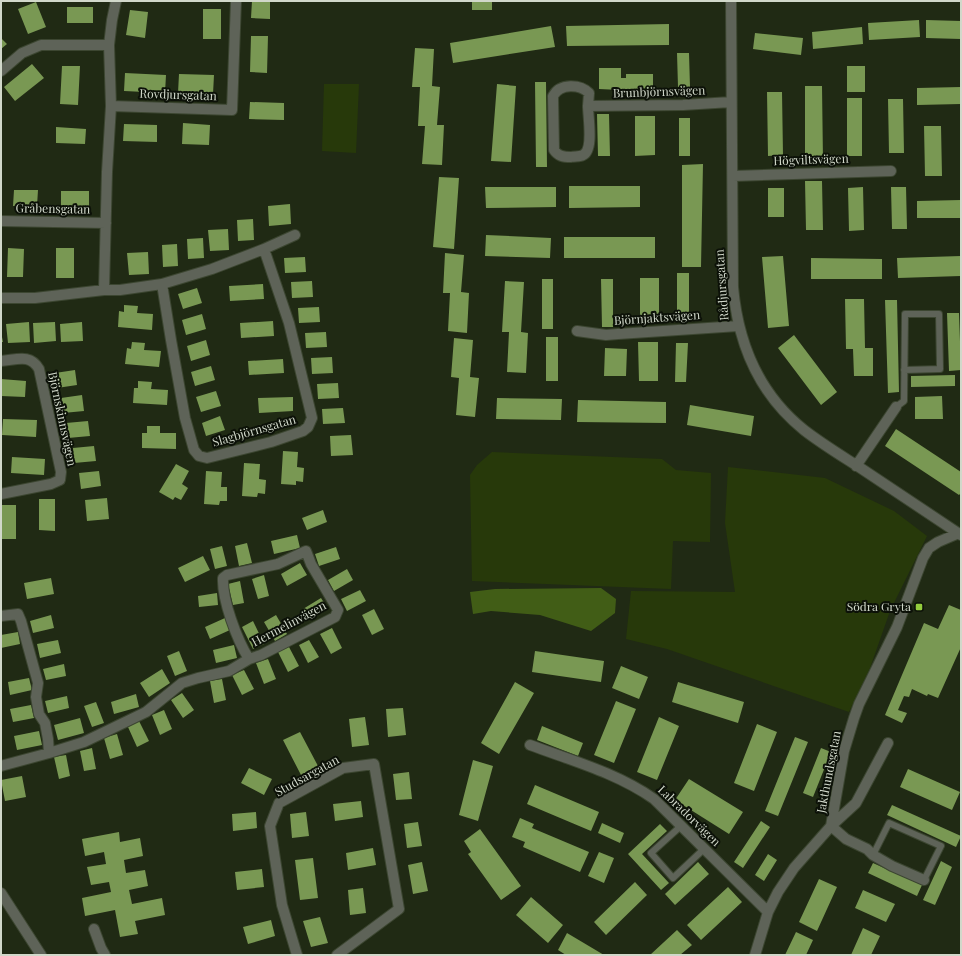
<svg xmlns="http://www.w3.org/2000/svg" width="962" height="956" font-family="'Playfair Display',serif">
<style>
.green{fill:#27390a}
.forest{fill:#415d16}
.building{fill:#799853}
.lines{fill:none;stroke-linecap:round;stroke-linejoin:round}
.service-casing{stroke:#3c4631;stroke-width:8}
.minor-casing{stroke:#3c4631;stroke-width:12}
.tertiary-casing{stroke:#3c4631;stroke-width:12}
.service{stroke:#5e6358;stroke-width:6}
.minor{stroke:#5e6358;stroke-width:10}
.tertiary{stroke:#5e6358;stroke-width:10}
.poi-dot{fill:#93cc3d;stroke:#0c1108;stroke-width:1.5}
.labels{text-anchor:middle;stroke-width:4;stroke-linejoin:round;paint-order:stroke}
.street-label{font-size:12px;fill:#d1d8ca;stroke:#0c1108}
.poi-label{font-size:12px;fill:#d1d8ca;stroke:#0c1108;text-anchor:end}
</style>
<rect width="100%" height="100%" fill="#202a14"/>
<!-- green -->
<path class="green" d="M324,84H359L356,153L322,151Z
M492,452L662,459L676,470L711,473L710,542L673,541L671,589L472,581L470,475L477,465Z
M728,467L825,478L894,511L927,536L890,611L870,668L849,712L667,649L626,639L631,591L735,592L725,523Z"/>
<!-- forest -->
<path class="forest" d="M601,588L616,599L615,613L591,631L540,615L491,611L473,614L470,592L495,589Z"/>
<!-- building -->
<path class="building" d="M252,1H270V19L251,18Z
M472,1H492V10H472Z
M36,2L46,27L28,34L18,9Z
M67,7H93V23H67Z
M203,9H221V39H203Z
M130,10L148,12L145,38L126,35Z
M919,20L920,37L869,40L868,23Z
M926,20L961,21V39L926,38Z
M669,24V45L567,46L566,26Z
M551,26L555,47L453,63L450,43Z
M862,27L863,44L813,49L812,32Z
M755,33L803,38L801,55L753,49Z
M251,36H268L267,73L250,72Z
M1,38L7,44L1,49Z
M415,48L434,49L432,86L440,87L437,125H444L442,165L422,164L425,126H418L420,87H412Z
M677,53H689L690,87H678Z
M32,64L44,78L15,101L4,87Z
M62,66H80L78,105L60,104Z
M847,66H865V92H847Z
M599,68H621V78H626V74H653V96H620V90L599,89Z
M125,73L166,75L165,93L124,91Z
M179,74L214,75L213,94L178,93Z
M535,82H546L547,167H536Z
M497,84L516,86L511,162L491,161Z
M805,86H822L823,161H805Z
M961,87V104L917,105V88Z
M767,92H782L783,155L768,156Z
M847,98H862V156H847Z
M888,99H903L904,153H889Z
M250,102L284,103V120L249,119Z
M597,114H609L610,156H598Z
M635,116H655V155L635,156Z
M679,118H690V156H679Z
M183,123L210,125L209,145L182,144Z
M124,124L157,125V142L123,141Z
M924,126H941L942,176H925Z
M56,127L86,129L85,144L56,143Z
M703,164L701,267H682V165Z
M439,177L459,178L454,249L433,247Z
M805,181H822L823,230H806Z
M569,186H640V207L569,208Z
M485,187H556V207L486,208Z
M863,187L864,230L849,231L848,188Z
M891,187H906L907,229H892Z
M768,188H784V217H768Z
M14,190H38L37,206H13Z
M61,191H89V207L61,206Z
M961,200V218H917V201Z
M290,204L291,224L269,226L268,206Z
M253,219L254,240L238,241L237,220Z
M228,229L229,250L210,251L208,230Z
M486,235L551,238L550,258L485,256Z
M564,237H655V258H564Z
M203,238L204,258L188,259L187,239Z
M177,244L178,266L163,267L162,245Z
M8,248L24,249L23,277H7Z
M56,248H74V278H56Z
M148,252L149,274L129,275L127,253Z
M445,253L464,255L461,292L469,293L467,333L448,331L450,293H443Z
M783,256L789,326L768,328L762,257Z
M961,256V276L898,278L897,258Z
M305,257L306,272L285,273L284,258Z
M811,258L882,259V279H811Z
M677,273H689V318H677Z
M640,278H659V318H640Z
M542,279H553V329H542Z
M601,279H613V327H602Z
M312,281L313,297L292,298L291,282Z
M505,281L524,282L521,332L528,333L526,373L507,372L509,332H502Z
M263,284L264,299L230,301L229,286Z
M197,288L202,303L183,309L178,294Z
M845,299H864L865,348H873V376H854L853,349H846Z
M885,300H897L899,392L888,393Z
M124,305L138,306L137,313L153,314L152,330L118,327L119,311L124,312Z
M319,307L320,322L299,323L298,308Z
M947,313H959L961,370L949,371Z
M202,314L206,329L186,335L182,320Z
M273,321L274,336L241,338L240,323Z
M29,322L30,342L8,343L6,324Z
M55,322L56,341L34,343L33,323Z
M82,322L83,341L61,342L60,324Z
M1,332L3,342H1Z
M326,332L327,347L306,348L305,333Z
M794,335L837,392L821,405L778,348Z
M546,337H558V381H546Z
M454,338L473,340L470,377L479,378L475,417L456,415L459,378L451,377Z
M206,340L210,355L191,361L187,346Z
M132,342L145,343L144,350L161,351L159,367L125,364L127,348L131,349Z
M638,342H658V381H639Z
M676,343H688L686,382H675Z
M605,348L627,349L626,376H604Z
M332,357L333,373L312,374L311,358Z
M283,359L284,373L249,375L248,361Z
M211,366L215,380L195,386L191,372Z
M75,370L77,385L57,388L55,373Z
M955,375V386L911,387V376Z
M1,379L26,381L25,397L1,396Z
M138,381L152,382L151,389L168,390L167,405L133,403L134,388H138Z
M338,383L339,398L318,399L317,384Z
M216,391L221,406L201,412L196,397Z
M82,395L84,411L63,413L61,398Z
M942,396L943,419H915V397Z
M293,397V411L259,413L258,398Z
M497,398L562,399L561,420L496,419Z
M578,400L666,402V423L577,422Z
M690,405L754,416L751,436L687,425Z
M343,408L345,423L323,424L322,409Z
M220,416L225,430L206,436L202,423Z
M3,419L37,420L36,437L2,435Z
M88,421L90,436L68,438L66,423Z
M147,426H160V433H176V449L142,448V433H147Z
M896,429L961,472V493L959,495L885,446Z
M351,435L353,455L331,456L330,436Z
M94,446L96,461L74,463L73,448Z
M283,451L298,452L297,467L304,468L303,482L296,481V485L281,484Z
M12,457L45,459L44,475L11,473Z
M244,463L260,464L259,479L266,480L265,494L258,493L257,497L242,496Z
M176,464L189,471L182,484L188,488L181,500L175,497L173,500L159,492Z
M99,471L101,486L81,489L79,473Z
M206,471L222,472L221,487H227V501H220L219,505L204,504Z
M107,498L109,519L87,521L85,500Z
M39,499H55V531L39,530Z
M1,505H16V539H1Z
M323,510L327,522L307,530L302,518Z
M297,535L300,548L274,554L271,541Z
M247,543L252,563L239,566L235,546Z
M222,546L227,566L215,569L210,549Z
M336,547L340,559L319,566L315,554Z
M203,556L210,570L185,582L178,568Z
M300,563L307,575L287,586L281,574Z
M347,569L353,580L334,591L328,580Z
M264,575L269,596L258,599L252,579Z
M51,578L54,594L27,599L24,583Z
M240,581L244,603L233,605L228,584Z
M360,590L366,601L347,611L341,599Z
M217,593L218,605L199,607L198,596Z
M321,598L328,609L309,620L303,609Z
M949,605L961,610V647L938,698L928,694L927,696L912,689L909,697L904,696L898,710L907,713L902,723L885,715L924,623L938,629Z
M374,609L384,629L372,635L362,615Z
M51,615L54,628L33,633L30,621Z
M276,615L287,634L275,641L264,622Z
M225,618L230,630L210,639L205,627Z
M253,621L264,644L253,649L242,627Z
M332,628L342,648L331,654L320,634Z
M18,632L20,644L1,648V635Z
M58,640L61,653L40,658L37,644Z
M309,640L319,657L308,663L299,645Z
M234,645L237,658L216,663L213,650Z
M289,647L299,666L288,672L278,652Z
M179,651L187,671L175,676L167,656Z
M535,651L604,661L601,682L532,672Z
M268,659L276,679L264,684L256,663Z
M64,664L66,676L46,680L43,669Z
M621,666L648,677L639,699L612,688Z
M162,669L170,683L149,697L140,683Z
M244,670L254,689L242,695L232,675Z
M29,678L32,690L10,695L8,682Z
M222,679L226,700L214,703L210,681Z
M515,682L534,693L499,754L481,743Z
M678,682L744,702L738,723L672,702Z
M182,693L194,710L183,718L171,700Z
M136,694L139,707L114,714L111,702Z
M67,696L69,708L48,713L45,701Z
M616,701L636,709L614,763L594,755Z
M96,702L104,723L92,727L84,706Z
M31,705L34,718L13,722L10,709Z
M403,708L406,735L388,737L386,709Z
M164,710L172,729L160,735L152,715Z
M365,717L369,745L352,747L349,719Z
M659,717L679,726L657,780L637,772Z
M80,718L84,733L58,740L54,725Z
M139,721L149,741L137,747L128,727Z
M757,724L777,732L754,791L734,783Z
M542,726L583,743L578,756L537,740Z
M39,731L42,745L17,750L14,736Z
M300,732L318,766L301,775L283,740Z
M117,734L123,755L110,759L104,738Z
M795,737L808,742L778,816L765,811Z
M92,748L96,769L84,771L80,751Z
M821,748L831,752L813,797L803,793Z
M66,755L70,776L59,779L54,757Z
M473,760L493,766L478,821L459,815Z
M249,768L272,779L264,795L241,783Z
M908,769L960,792L952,810L900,787Z
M409,772L412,799L396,800L393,774Z
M22,776L26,797L5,801L1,780Z
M689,779L743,812L729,834L675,800Z
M535,785L599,812L591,831L527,804Z
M361,801L363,817L335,821L333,804Z
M892,805L961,836L956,847L887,815Z
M256,812L257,828L233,831L232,814Z
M306,812L309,836L292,838L290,814Z
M520,818L534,824L532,828L589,852L580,872L523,847L525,842L512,837Z
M761,821L770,827L743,868L734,862Z
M418,822L422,846L407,848L404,824Z
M602,823L624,833L620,843L598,833Z
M660,824L667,831L642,854L669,883L661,890L628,854Z
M480,829L521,886L501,900L468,854L471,852L464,841Z
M119,832L120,842L140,838L143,856L124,860L126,873L145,870L148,886L129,890L132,904L162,898L165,915L135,921L138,934L120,937L115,910L85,916L82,898L111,892L109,882L91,885L87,867L106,864L104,852L85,856L82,839Z
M373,848L376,865L348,870L346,853Z
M599,852L614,858L604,883L588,876Z
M768,854L777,860L764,881L755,875Z
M313,858L318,898L300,900L295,860Z
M941,861L952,867L935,905L923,900Z
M422,862L428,891L413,894L408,865Z
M698,862L709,874L675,905L665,894Z
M873,863L922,885L917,896L868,873Z
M262,869L264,887L237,890L235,872Z
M819,879L837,887L817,931L799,922Z
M635,882L647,895L606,935L594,922Z
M728,887L742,902L701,940L687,925Z
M363,888L366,913L350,915L348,890Z
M863,890L895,904L886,922L855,908Z
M531,897L563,925L548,943L516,915Z
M320,917L328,943L311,947L303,921Z
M271,920L275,936L248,944L243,927Z
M863,928L880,936L871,955H851Z
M677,930L692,945L680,955H650Z
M796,932L813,940L806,955H785Z
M567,933L604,955H566L558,950Z"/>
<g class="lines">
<!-- service casing -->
<g class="service-casing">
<path id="service" d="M896,407L904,401L905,314H939L940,369L904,370
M682,825L651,853L673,878L705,848
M873,855L889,823L941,846L924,880"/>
</g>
<!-- minor casing -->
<g class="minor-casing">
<path id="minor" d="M731,1L733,287C738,343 759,394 804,430C822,444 842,456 862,469C895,491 928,513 961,535
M1,71L22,53L41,45H109
M111,106L232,110L236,1
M588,106C588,117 594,150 583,155C580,157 575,156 571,157C563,157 558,156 554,150L553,96C560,83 580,84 589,93L588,106L683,105L731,102
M733,176L891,171
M1,221L106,223
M264,249L295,235
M104,290L107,172L111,106L109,45L112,20L116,1
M1,298H35L104,290H120L162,284L171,340L185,418L194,450L199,456L207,458L271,442L303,431L308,427L312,418L289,323L264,249L212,269L162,284
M577,331L606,335L618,334L738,326
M1,361C16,360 30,353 39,369L61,472L60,480L51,484L1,494
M856,466L896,407
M1,616L18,614L21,621L38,683L36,697L39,714L45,723L48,739L49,753
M888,743L856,803L831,826L846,839L867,849L873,855L892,866L924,880
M530,745C573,761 617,773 654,799L768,912
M1,766L49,753L84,742L146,712L182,683L198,678L229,671L249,659L261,655L335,617L338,610L311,564L306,551L278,564L227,575L223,578C222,600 237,640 249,659
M94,929L101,948L105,955
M297,955L282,905L270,826L279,803L343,768L374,764L399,909L337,955
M755,955L768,912L778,892L794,868L831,826L844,751L854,718L859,704L897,627L923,558L929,548L938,542L959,533"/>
</g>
<!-- tertiary casing -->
<g class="tertiary-casing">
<path id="tertiary" d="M1,893L41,955"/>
</g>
<!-- service -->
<use href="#service" class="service"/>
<!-- minor -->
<use href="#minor" class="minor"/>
<!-- tertiary -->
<use href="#tertiary" class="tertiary"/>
</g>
<!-- markers -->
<rect class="poi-dot" x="915" y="603" width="8" height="8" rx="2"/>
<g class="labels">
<!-- street labels -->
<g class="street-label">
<text transform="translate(659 92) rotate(-2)" y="4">Brunbjörnsvägen</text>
<text transform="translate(178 95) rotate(2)" y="4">Rovdjursgatan</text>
<text transform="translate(811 160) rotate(-2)" y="4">Högviltsvägen</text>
<text transform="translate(53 209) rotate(1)" y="4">Gråbensgatan</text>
<text transform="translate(722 285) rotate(-94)" y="4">Rådjursgatan</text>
<text transform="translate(657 318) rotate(-4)" y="4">Björnjaktsvägen</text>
<text transform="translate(62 419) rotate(78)" y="4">Björnskinnsvägen</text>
<text transform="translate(254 431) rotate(-16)" y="4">Slagbjörnsgatan</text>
<text transform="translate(289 624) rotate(-28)" y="4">Hermelinvägen</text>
<text transform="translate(829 772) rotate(-79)" y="4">Jakthundsgatan</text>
<text transform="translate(307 776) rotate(-29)" y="4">Studsargatan</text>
<text transform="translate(689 816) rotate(44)" y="4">Labradorvägen</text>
</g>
<!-- poi labels -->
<g class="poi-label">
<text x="911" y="611">Södra Gryta</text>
</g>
</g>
<!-- border -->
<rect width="962" height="956" fill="none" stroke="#d1d8ca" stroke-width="4"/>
</svg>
